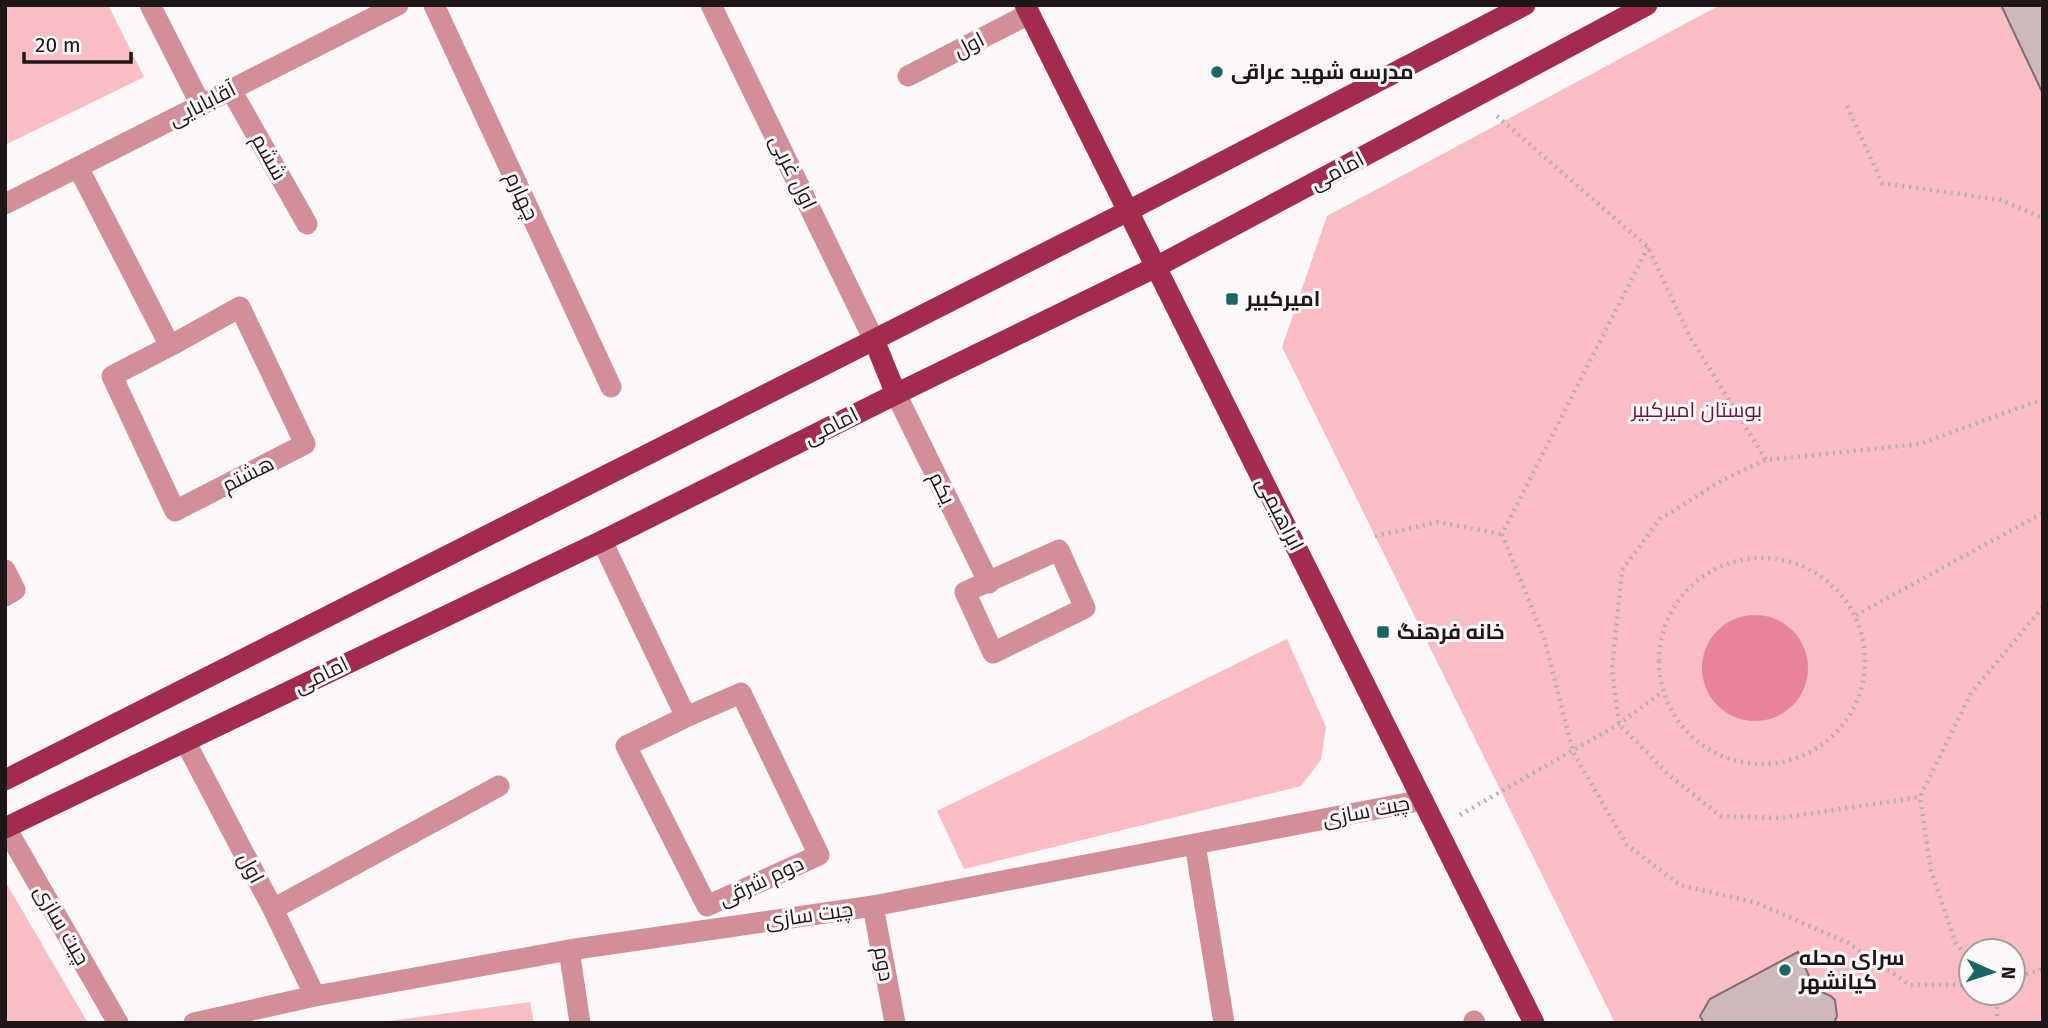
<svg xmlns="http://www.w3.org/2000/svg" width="2048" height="1028" font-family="'Fira Sans',Cairo,sans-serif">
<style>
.green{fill:#fabdc6;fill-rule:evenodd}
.water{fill:#e88497}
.building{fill:#ceb8bb;stroke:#816d6f;stroke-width:2}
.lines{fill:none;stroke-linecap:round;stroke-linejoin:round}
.path{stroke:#b5afb0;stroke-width:4.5;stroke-dasharray:2 5;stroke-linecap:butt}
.minor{stroke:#d28f9a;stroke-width:21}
.major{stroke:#a32c4e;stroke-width:21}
.poi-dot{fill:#196661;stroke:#fcf7f8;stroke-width:2.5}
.labels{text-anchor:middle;stroke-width:6;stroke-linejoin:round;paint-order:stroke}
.street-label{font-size:21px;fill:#1e1617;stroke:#fcf7f8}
.poi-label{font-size:21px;font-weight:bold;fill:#1e1617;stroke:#fcf7f8;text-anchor:start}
.park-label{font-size:21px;fill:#6e1530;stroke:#fcf7f8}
</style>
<rect width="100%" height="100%" fill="#fcf7f8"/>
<!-- green -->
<path class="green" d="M5,5H108L144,77L5,145Z
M1720,5H2043V1023H1615L1282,347L1327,216ZM1971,951H2013V993H1971Z
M1287,639L1326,727L1321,760L1301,786L964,869L937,811Z
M5,881L88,1023H5Z
M530,1002L534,1023H375Z"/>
<!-- water -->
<path class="water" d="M1702 668a53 53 0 1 1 106 0a53 53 0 1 1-106 0Z"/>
<!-- building -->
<path class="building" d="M2001,5H2043V94Z
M1798,952L1815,989L1831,996L1835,1000L1837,1016L1834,1023H1704L1700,1016L1710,999Z"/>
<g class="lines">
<!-- path -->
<path class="path" d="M1847,106L1882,183L2001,200L2043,218
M1497,116L1648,247L1690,337L1766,460L1920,444L2043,399
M1648,247L1502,534L1544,638L1573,752L1627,845L1680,885L1757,903L1848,943L1910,985H1971
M1765,460L1721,481L1660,519L1622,570L1612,670L1619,724L1670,776L1721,816L1781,818L1920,797
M1375,536L1438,522L1501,534
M1659 661a103 103 0 1 1 206 0a103 103 0 1 1-206 0Z
M1856,615L2043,513
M1460,815L1619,724L1662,692
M1971,959L1956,944L1931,871L1920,797L1971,693L2043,607
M2013,979L2043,969
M1997,1023V993"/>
<!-- minor -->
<path class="minor" d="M150,5L201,105
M434,5L611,387
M711,5L874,340
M908,76L1029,14
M231,90L307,224
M78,167L170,346L240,307L305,444L175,511L112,376L170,346
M5,204L398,5
M896,394L989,583
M602,541L686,717L741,693L819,855L707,906L626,746L686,717
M1059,550L1085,608L993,653L965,592Z
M5,570L15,590L5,596
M185,741L273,909L315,996
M6,828L118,1023
M1195,844L1224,1023
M873,906L895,1023
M273,909L499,786
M569,950L580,1023
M1474,1021L1475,1023
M194,1023L315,996L569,950L873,906L1423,800"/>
<!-- major -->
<path class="major" d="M1025,5L1534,1023
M874,340L896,394
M5,780L1128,211L1525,5
M5,828L602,541L896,394L1156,267L1647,5"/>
</g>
<!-- markers -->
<g class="poi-dot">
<circle cx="1217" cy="72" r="7"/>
<rect x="1225" y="292" width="14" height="14" rx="3.5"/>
<rect x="1376" y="625" width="14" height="14" rx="3.5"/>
<circle cx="1785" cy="970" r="7"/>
</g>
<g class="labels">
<!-- street labels -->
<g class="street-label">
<text transform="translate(969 45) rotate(-27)" y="7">اول</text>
<text transform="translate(202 104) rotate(-27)" y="7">آقابابایی</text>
<text transform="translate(269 157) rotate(61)" y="7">ششم</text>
<text transform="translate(1337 171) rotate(-28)" y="7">امامی</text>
<text transform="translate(793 172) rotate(64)" y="7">اول غربی</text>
<text transform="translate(522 196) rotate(65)" y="7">چهارم</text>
<text transform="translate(831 426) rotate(-27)" y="7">امامی</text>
<text transform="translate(248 474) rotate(-27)" y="7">هشتم</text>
<text transform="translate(942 488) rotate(64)" y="7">یکم</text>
<text transform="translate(1280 514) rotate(63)" y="7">ابراهیمی</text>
<text transform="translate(321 675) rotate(-26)" y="7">امامی</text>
<text transform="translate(1366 811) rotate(-11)" y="7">چیت سازی</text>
<text transform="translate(251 868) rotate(62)" y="7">اول</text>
<text transform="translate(761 881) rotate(-25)" y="7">دوم شرقی</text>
<text transform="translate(809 915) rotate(-8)" y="7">چیت سازی</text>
<text transform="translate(62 925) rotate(60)" y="7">چیت سازی</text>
<text transform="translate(884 964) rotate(80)" y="7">دوم</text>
</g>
<!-- poi labels -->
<g class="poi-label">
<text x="1231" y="79">مدرسه شهید عراقی</text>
<text x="1246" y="306">امیرکبیر</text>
<text x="1397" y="639">خانه فرهنگ</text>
<text x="1799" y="965">سرای محله<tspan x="1799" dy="24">کیانشهر</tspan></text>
</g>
<!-- park labels -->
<g class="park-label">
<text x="1697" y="417">بوستان امیرکبیر</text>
</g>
</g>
<!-- border -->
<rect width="2048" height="1028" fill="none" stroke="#1e1617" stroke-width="14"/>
<!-- north arrow -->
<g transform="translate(1992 972) rotate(93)"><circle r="33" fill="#fcf7f8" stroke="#a39d9e" stroke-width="2"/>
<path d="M0-5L12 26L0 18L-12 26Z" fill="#196661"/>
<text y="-10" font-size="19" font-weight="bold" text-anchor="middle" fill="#1e1617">N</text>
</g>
<!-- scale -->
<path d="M24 52v10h107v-10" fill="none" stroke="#1e1617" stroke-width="3.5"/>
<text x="35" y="52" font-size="21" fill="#1e1617" stroke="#fcf7f8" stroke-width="5" paint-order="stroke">20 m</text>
</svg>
